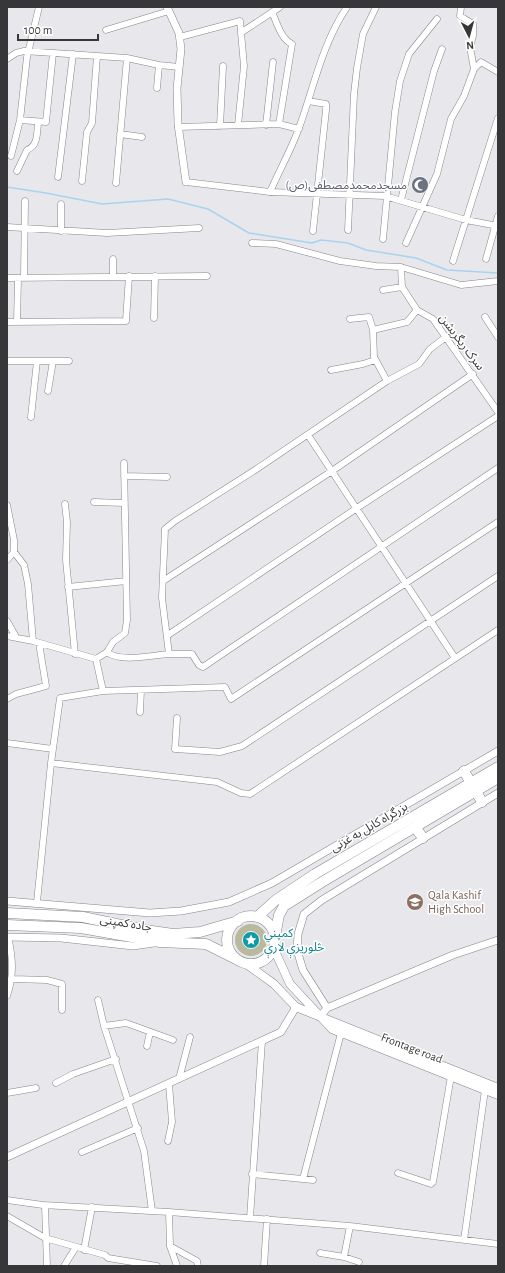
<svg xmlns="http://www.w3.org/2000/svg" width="505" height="1273" font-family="'Alegreya Sans','Noto Sans Arabic',sans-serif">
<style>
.green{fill:#b8b99d}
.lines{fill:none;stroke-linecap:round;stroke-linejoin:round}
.stream{stroke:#a8d4ef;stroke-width:1.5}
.minor-casing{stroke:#86868a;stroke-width:7}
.tertiary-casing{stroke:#86868a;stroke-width:8}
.secondary-casing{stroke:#86868a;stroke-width:9}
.trunk-casing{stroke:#86868a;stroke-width:11}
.minor{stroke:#fff;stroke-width:6}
.tertiary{stroke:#fff;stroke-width:7}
.secondary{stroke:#fff;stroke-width:8}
.trunk{stroke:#fff;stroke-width:10}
.labels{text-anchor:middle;stroke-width:3;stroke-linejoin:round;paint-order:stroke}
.worship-label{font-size:12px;fill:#5b616d;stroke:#fff;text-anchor:end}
.street-label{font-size:12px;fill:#373739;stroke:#fff}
.education-label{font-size:12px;fill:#785e54;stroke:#fff;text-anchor:start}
.culture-label{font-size:12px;fill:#0d838f;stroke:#fff;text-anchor:start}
</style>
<rect width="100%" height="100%" fill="#e8e7ec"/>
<!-- green -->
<path class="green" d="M235 940a16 16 0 1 1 32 0a16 16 0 1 1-32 0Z"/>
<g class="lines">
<!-- stream -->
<path class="stream" d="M7,187L46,193L102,204L168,199L208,209L249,233L312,243L321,240L348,243L366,250L416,258L447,270L498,273"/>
<!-- minor casing -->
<g class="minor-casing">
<path id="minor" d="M461,7L460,16L473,24V36L470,47L474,69
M272,12C277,23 281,39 292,44L279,124
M106,30L169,11
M242,32L280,7
M180,37L240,21L244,66L238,125
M7,59L16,53L24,51L127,58L159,65L179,67
M157,88L159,65
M308,101L326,104V110L313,231
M20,120L46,122L53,53
M266,125L273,62
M220,126L223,66
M178,127L279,124L299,129
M120,134L142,137
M11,156L20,120L27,57L39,7
M17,171L27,150C38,146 37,133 38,123
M58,177L73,54
M82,181L87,132L92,123L97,56
M186,182L270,192L385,196L466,220L498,226
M116,183L127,58
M270,192C279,171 291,150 299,128C314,87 322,44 347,7
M401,200L434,71L442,49
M7,227L107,233L199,228
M348,230L354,94L357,68L363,34L376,7
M61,231V204
M383,239L395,112L400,81L409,54L437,19
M252,243L276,244L340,261L376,266L401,267L461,285L498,281
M406,243L437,174L451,119L464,96L474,69L481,62L498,72
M486,259L498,216
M453,261L498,118
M401,267L402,287L417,310L433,319L498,412
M113,276V259
M7,278L207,276
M24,278L25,201
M383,290L402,287
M485,317L498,337
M154,318L155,276
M350,319L369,317L373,330L374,357L387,381
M7,322L126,321L129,276
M17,322L18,279
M373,330L407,322L417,310
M446,337L430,349L419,364L387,381L255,470L175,521L165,529L162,598L169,654H192L199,665L203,667L498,468
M7,361H69
M331,370L363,364L375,360
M48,391L53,361
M31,417L37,361
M308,435L455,658
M124,476L167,477
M94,502L124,503
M65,504L67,522L66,560L75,654
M7,505L14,540V552L24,565L28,584L33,641
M7,560L14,552
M163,581L332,471L473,374
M68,587L126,581
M7,621L16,637
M168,635L357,508L498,416
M7,636L33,641L96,659L103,691
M107,652C119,663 154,655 169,654
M96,659L107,652L113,642L125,633L127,620L124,463
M7,699L16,694L46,686L39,643
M140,712L141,690
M177,718L175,749L220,752L242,746L498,576
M7,743L53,749
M51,763L217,782L241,793L250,794L498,630
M37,902L51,763L60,698L103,691L225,687L231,699L498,522
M13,979L47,980L62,984V1010
M7,996C14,975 13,958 8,937
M98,1000L104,1026L144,1151L152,1211
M104,1026L126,1023L173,1040
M147,1046L150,1032
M179,1079L190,1037
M56,1083L73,1074L116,1059
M7,1093L36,1088
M168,1141L172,1122L169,1084
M82,1152L138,1128
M398,1173L431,1184L433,1182L451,1076
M252,1174L313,1180
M303,1179L341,1033
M7,1200L43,1205L169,1212L350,1226L498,1244
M45,1205L47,1266
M169,1212L170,1246L177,1266
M7,1216L45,1238L105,1255L108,1258L157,1266
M250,1218L262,1041
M464,1240L485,1090
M170,1246L197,1261L198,1266
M84,1250L92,1207
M320,1253L344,1257L359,1262
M344,1257L350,1226
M64,1266L76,1247
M264,1266L267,1219"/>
</g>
<!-- tertiary casing -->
<g class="tertiary-casing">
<path id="tertiary" d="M167,7L179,33L181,49L177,88L178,124L186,182
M7,901L150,913L181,911L229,902L272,883L498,751
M7,937L61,938L133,946L154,943
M327,1008L303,970L297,950L298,934L304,914L322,900L498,793
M320,1017L327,1008L453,955L498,940
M7,1157L270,1037L281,1032L296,1007"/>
</g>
<!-- secondary casing -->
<g class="secondary-casing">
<path id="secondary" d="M274,949L290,984L332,1029L498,1095
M245,963L274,984L296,1007L498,1088"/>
</g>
<!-- trunk casing -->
<g class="trunk-casing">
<path id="trunk" d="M464,771L482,802
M415,827L423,838
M7,913L83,917L145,930L173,934L200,932L238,921
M227 940a24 24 0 1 1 48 0a24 24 0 1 1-48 0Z
M257,917L276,900L315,874L498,767
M7,925L81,928L160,942L206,944L238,960
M275,936L279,915L284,906L322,882L498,778"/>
</g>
<!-- minor -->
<use href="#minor" class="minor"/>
<!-- tertiary -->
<use href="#tertiary" class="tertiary"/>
<!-- secondary -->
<use href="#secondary" class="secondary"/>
<!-- trunk -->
<use href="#trunk" class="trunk"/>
</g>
<!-- icons -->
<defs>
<g id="mosque-disc" transform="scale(0.9)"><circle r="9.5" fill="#6b7280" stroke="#fff"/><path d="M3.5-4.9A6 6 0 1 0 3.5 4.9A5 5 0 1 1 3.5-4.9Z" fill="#fff"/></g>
<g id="school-disc" transform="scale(0.9)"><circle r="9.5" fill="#8d6e63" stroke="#fff"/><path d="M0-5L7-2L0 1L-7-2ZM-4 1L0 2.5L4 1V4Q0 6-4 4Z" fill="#fff"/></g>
<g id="sight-disc" transform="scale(0.9)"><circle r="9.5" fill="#0f9aa8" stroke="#fff"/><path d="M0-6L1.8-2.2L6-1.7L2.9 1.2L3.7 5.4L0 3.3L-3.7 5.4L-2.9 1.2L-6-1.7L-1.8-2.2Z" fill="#fff"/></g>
</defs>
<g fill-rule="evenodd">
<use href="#mosque-disc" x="420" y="185"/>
<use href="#school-disc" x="415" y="902"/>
<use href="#sight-disc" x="251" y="940"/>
</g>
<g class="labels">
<!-- worship labels -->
<g class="worship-label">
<text x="407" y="189">مسجدمحمدمصطفی(ص)</text>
</g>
<!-- street labels -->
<g class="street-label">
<text transform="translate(462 342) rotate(53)" y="4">سرک ریگریشن</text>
<text transform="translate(369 827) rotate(-30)" y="4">بزرگراه کابل به غزنی</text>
<text transform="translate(126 923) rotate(9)" y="4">جاده کمپنی</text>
<text transform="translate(412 1048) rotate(21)" y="4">Frontage road</text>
</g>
<!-- education labels -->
<g class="education-label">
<text x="428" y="899">Qala Kashif<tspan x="428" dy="14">High School</tspan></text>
</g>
<!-- culture labels -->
<g class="culture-label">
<text x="264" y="937">کمپني<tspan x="264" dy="14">څلوريزې لارې</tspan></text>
</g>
</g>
<!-- border -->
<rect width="505" height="1273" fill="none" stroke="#373739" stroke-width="16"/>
<!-- north arrow -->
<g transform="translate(469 36) rotate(174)" stroke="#ffffff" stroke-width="3" paint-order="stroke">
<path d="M0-3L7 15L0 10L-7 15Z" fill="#373739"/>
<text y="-6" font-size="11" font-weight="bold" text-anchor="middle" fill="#373739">N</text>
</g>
<!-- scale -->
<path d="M18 34v6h80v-6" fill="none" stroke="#373739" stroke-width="2"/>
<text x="24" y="34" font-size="12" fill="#373739" stroke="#ffffff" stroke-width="3" paint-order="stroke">100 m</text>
</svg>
